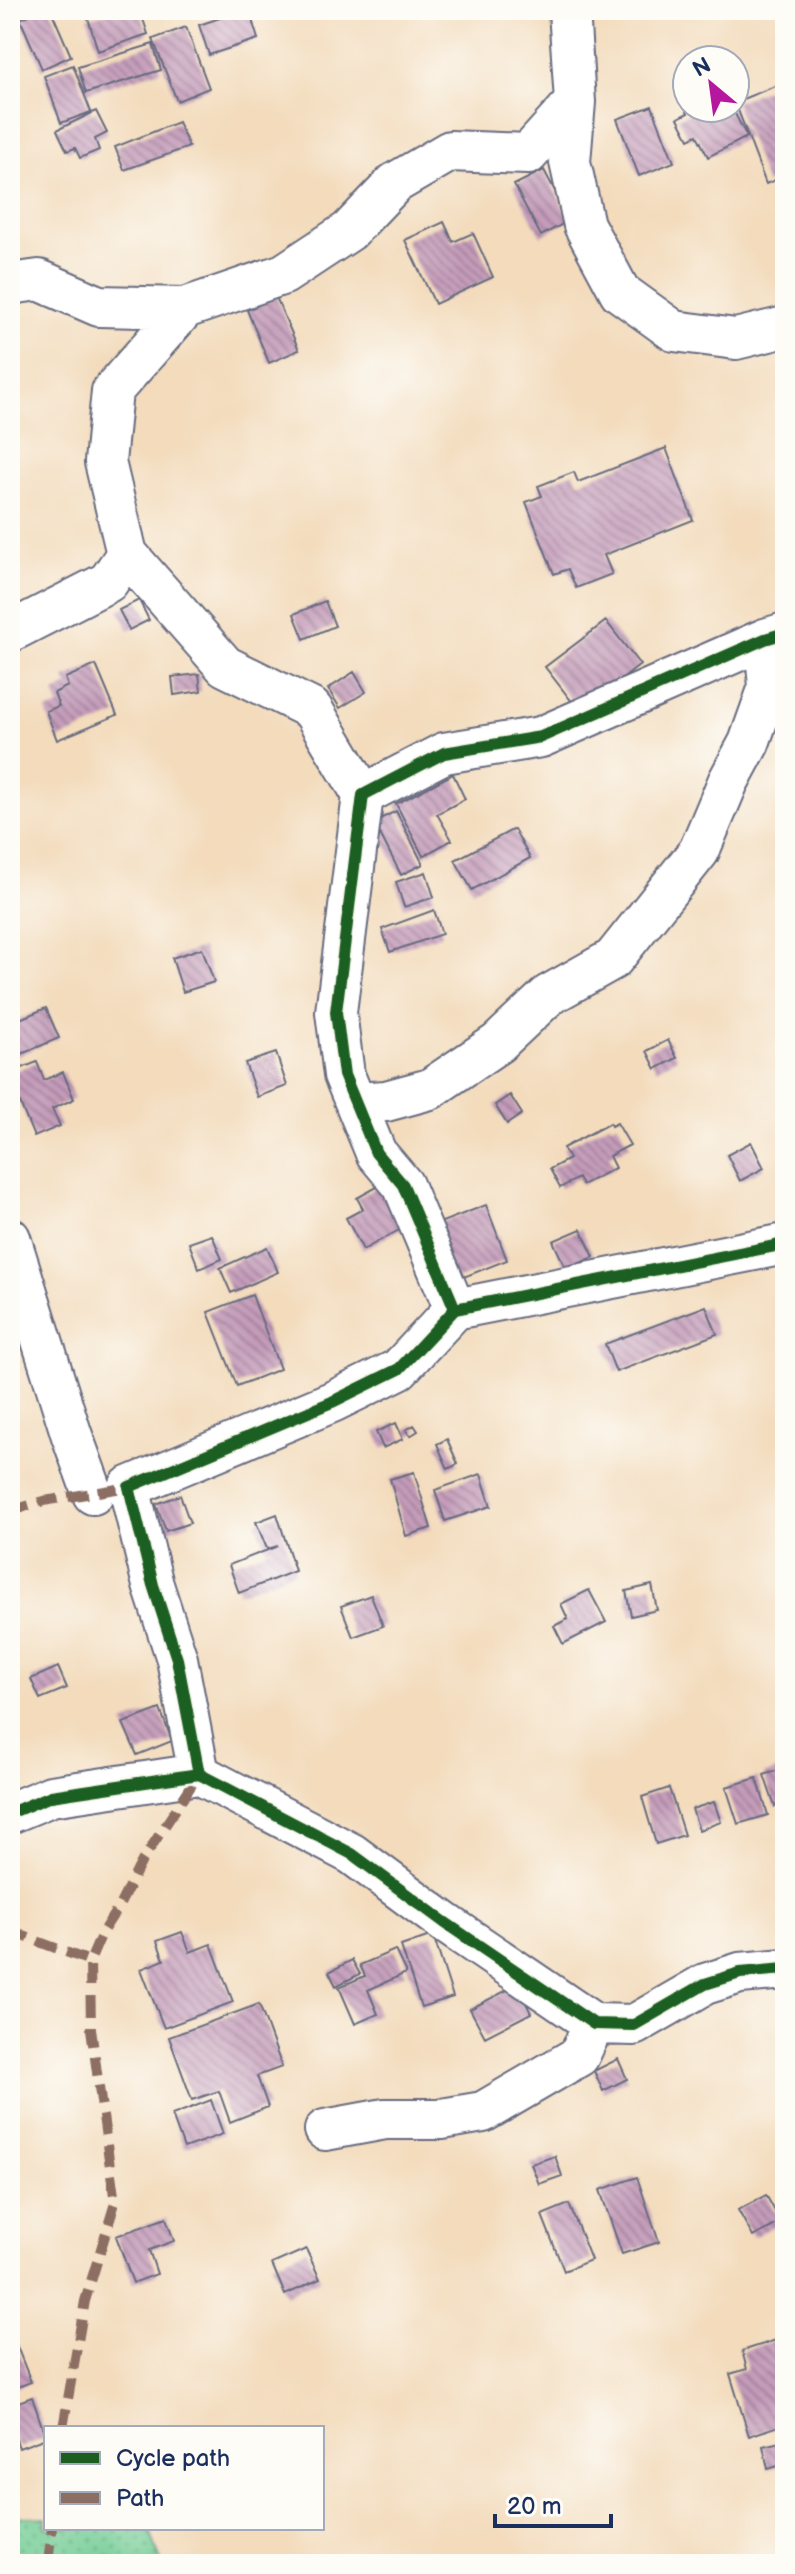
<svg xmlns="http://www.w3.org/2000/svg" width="795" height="2574" font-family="'Balsamiq Sans',sans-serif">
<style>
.grass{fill:url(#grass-dots);stroke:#467e79;stroke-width:2}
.building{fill:url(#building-back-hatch)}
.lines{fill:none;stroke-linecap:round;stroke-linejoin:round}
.minor-casing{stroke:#676b7f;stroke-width:44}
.minor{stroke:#fff;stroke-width:40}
.quiet{stroke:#8d6e63;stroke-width:10;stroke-dasharray:20 10;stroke-linecap:butt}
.cycleway-casing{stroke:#fdfcf7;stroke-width:17}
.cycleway{stroke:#1b5e20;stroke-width:12}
</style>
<defs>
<pattern id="grass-dots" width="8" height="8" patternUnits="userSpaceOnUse" patternTransform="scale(2)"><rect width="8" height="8" fill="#72cc94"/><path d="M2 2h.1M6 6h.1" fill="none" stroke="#5da67c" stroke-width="1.8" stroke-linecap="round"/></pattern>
<pattern id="building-back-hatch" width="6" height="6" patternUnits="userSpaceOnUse" patternTransform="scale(2)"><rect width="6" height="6" fill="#c49bb9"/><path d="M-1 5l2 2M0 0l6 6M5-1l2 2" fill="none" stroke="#9e7f9a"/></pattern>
</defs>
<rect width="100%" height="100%" fill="#fdfcf7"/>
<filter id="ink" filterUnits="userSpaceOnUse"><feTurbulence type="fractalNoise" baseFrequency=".0125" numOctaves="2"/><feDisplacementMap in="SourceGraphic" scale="16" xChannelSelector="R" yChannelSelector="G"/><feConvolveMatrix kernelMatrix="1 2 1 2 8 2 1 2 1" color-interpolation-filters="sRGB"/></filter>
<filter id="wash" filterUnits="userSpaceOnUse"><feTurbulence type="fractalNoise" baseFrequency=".006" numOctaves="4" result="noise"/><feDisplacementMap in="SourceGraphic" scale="32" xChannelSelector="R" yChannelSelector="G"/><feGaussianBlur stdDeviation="1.8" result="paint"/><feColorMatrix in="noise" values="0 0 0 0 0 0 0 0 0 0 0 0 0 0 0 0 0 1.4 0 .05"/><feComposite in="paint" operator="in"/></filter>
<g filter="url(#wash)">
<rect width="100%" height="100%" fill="#f3dbbc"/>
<!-- grass -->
<path class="grass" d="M10,2516L46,2518V2528H117L150,2532L162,2564H10Z"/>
<g id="blocks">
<!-- building -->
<path class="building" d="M40,10H51L71,56L42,69L20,19Z
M115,10H140L148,34L98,51L88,18Z
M244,10H249L258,39L209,55L199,25Z
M186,27L209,88L177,101L153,39Z
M153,44L161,70L86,93L78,67Z
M73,65L91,112L61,123L44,76Z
M785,82V176L766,184L735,102Z
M687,96V108H732L747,137L708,157L697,135L689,139L678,118L688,113L681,99Z
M652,106L674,162L639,176L617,119Z
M96,111L107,133L95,139L99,150L80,158L75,148L67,151L57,130Z
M178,122L189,147L124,170L115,147Z
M544,170L570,220L541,236L514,185Z
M444,222L453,242L473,233L493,277L435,304L405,240Z
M276,297L299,350L269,363L247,310Z
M666,448L693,520L604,555L612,574L576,588L568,569L554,574L526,502L542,496L538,486L574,472L578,482Z
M139,600L149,620L129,630L119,610Z
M325,601L335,626L304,639L294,614Z
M606,621L640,665L580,712L545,667Z
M96,665L117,715L57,740L46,711L59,706L54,693L68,686L65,678Z
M354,672L366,692L340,708L328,689Z
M199,674L201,691L174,695L172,677Z
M453,774L465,799L437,814L452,840L423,856L396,804Z
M396,811L423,864L401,875L374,822Z
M514,829L530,858L472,890L455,860Z
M426,872L434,897L404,907L396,882Z
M434,910L442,934L390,952L382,929Z
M202,948L214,982L183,992L172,958Z
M46,1008L59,1038L10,1059V1023Z
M668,1040L677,1058L656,1069L647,1051Z
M276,1053L287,1086L257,1097L245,1063Z
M37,1062L44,1080L63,1072L74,1099L52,1109L60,1126L34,1137L10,1079V1073Z
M510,1095L522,1114L507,1124L495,1105Z
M610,1123L611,1126L617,1123L630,1145L609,1156L615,1168L582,1185L578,1178L560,1188L550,1169L569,1159L563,1148Z
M751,1142L764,1168L740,1181L727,1155Z
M386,1182L417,1220L363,1250L346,1218L363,1209L357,1198Z
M486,1205L507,1260L451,1282L429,1227Z
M581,1229L594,1257L566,1269L553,1241Z
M212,1235L222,1259L199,1269L189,1243Z
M267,1247L278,1272L231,1293L220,1268Z
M252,1295L280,1369L237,1386L208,1312Z
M706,1306L717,1334L616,1372L605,1344Z
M396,1423L403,1439L383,1448L376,1432Z
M414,1425L418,1431L410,1436L406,1430Z
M447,1439L458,1464L448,1469L437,1444Z
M414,1472L431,1528L406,1536L390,1479Z
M481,1474L491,1506L445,1521L435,1490Z
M180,1495L190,1523L166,1531L156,1504Z
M277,1514L295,1571L239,1593L229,1565L278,1546L267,1549L256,1522Z
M652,1585L657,1610L631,1616L626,1591Z
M589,1590L606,1622L563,1644L554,1626L568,1619L561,1604Z
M371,1595L383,1626L353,1637L341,1606Z
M58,1667L67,1688L40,1699L31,1679Z
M160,1709L172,1741L137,1755L123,1723Z
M785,1768V1803L775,1807L764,1775Z
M757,1778L768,1815L738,1824L726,1787Z
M669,1788L684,1835L656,1844L642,1797Z
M714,1802L721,1822L699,1830L692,1809Z
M182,1932L190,1952L211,1944L233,2002L164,2028L141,1969L164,1960L157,1941Z
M433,1935L453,1997L421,2007L401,1946Z
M395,1950L406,1973L368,1990L378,2014L355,2024L339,1987L365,1976L360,1965Z
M352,1960L360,1974L336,1986L329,1972Z
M517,1985L531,2013L485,2037L470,2009Z
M259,2004L282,2067L257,2076L268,2107L230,2122L219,2091L192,2100L169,2037Z
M618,2059L627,2079L603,2091L594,2071Z
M211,2100L223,2134L184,2148L172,2115Z
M555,2156L562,2176L539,2184L531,2164Z
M637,2177L659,2242L622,2254L600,2190Z
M766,2195L781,2222L753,2237L738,2210Z
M569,2204L591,2260L564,2271L542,2215Z
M166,2218L174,2241L149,2250L157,2274L133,2283L116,2236Z
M306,2249L320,2279L285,2295L272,2264Z
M10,2329L31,2382L10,2390Z
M776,2340L781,2357L785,2355V2424L749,2436L730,2374L747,2369L742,2351Z
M32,2397L46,2438L19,2448L15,2436L10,2438V2405Z
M785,2441V2464L768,2469L763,2446Z"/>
</g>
</g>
<g filter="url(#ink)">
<use href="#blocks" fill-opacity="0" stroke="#676b7f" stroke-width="2"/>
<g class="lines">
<!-- minor casing -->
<g class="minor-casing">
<path id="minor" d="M569,10L575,102L570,162L584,225L620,292L674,331L736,339L785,327
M10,284L39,280L99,306L185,308L284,274L349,231L395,183L450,151L528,154L575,102
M185,308L112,391L105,462L127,554L225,666L312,709L363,795
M10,632L108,582L127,554
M356,1103L386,1101L430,1089L498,1043L549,995L613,959L699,851L728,782L749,743L769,687L765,639
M10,1238L71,1433L93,1494
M455,1309L403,1185L376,1153L344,1075L336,1012L363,795L444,753L541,737L765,639L785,633
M199,1774L177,1659L153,1585L129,1487L332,1402L399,1369L455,1309L785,1244
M10,1813L51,1796L199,1774L352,1854L444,1922L594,2024L634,2025L705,1984L740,1973L785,1969
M325,2130L385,2119H442L483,2112L579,2056L594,2024"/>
</g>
<!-- minor -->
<use href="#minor" class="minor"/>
<!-- quiet -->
<path class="quiet" d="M10,1511L44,1501L129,1487
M10,1931L90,1961
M63,2428L85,2301L115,2203L91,2029L90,1961L103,1931L119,1906L142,1861L199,1774
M48,2564L52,2528"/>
<!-- cycleway casing -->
<g class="cycleway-casing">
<path id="cycleway" d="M455,1309L403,1185L376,1153L344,1075L336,1012L363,795L444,753L541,737L765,639L785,633
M199,1774L177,1659L153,1585L129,1487L332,1402L399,1369L455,1309L785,1244
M10,1813L51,1796L199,1774L352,1854L444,1922L594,2024L634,2025L705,1984L740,1973L785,1969"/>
</g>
<!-- cycleway -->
<use href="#cycleway" class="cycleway"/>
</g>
</g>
<!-- margin -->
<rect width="795" height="2574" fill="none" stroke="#fdfcf7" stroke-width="40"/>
<!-- legend -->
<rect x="44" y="2426" width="280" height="104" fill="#fdfcf7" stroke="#a3aaba" stroke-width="2"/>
<rect x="60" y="2452" width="40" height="12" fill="#1b5e20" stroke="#a3aaba" stroke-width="2"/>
<text x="116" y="2466" font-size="24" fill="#1b2f5e">Cycle path</text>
<rect x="60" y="2492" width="40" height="12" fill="#8d6e63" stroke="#a3aaba" stroke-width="2"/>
<text x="116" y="2506" font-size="24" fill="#1b2f5e">Path</text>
<!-- north arrow -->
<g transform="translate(711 84) rotate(331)"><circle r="38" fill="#fdfcf7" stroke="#a3aaba" stroke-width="2"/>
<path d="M0-6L14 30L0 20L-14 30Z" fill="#b5179e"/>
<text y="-12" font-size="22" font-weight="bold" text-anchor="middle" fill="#1b2f5e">N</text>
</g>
<!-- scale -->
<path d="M495 2514v12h116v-12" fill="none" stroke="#1b2f5e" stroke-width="4"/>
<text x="507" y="2514" font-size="24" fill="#1b2f5e" stroke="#fdfcf7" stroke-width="6" paint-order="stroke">20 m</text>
</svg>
